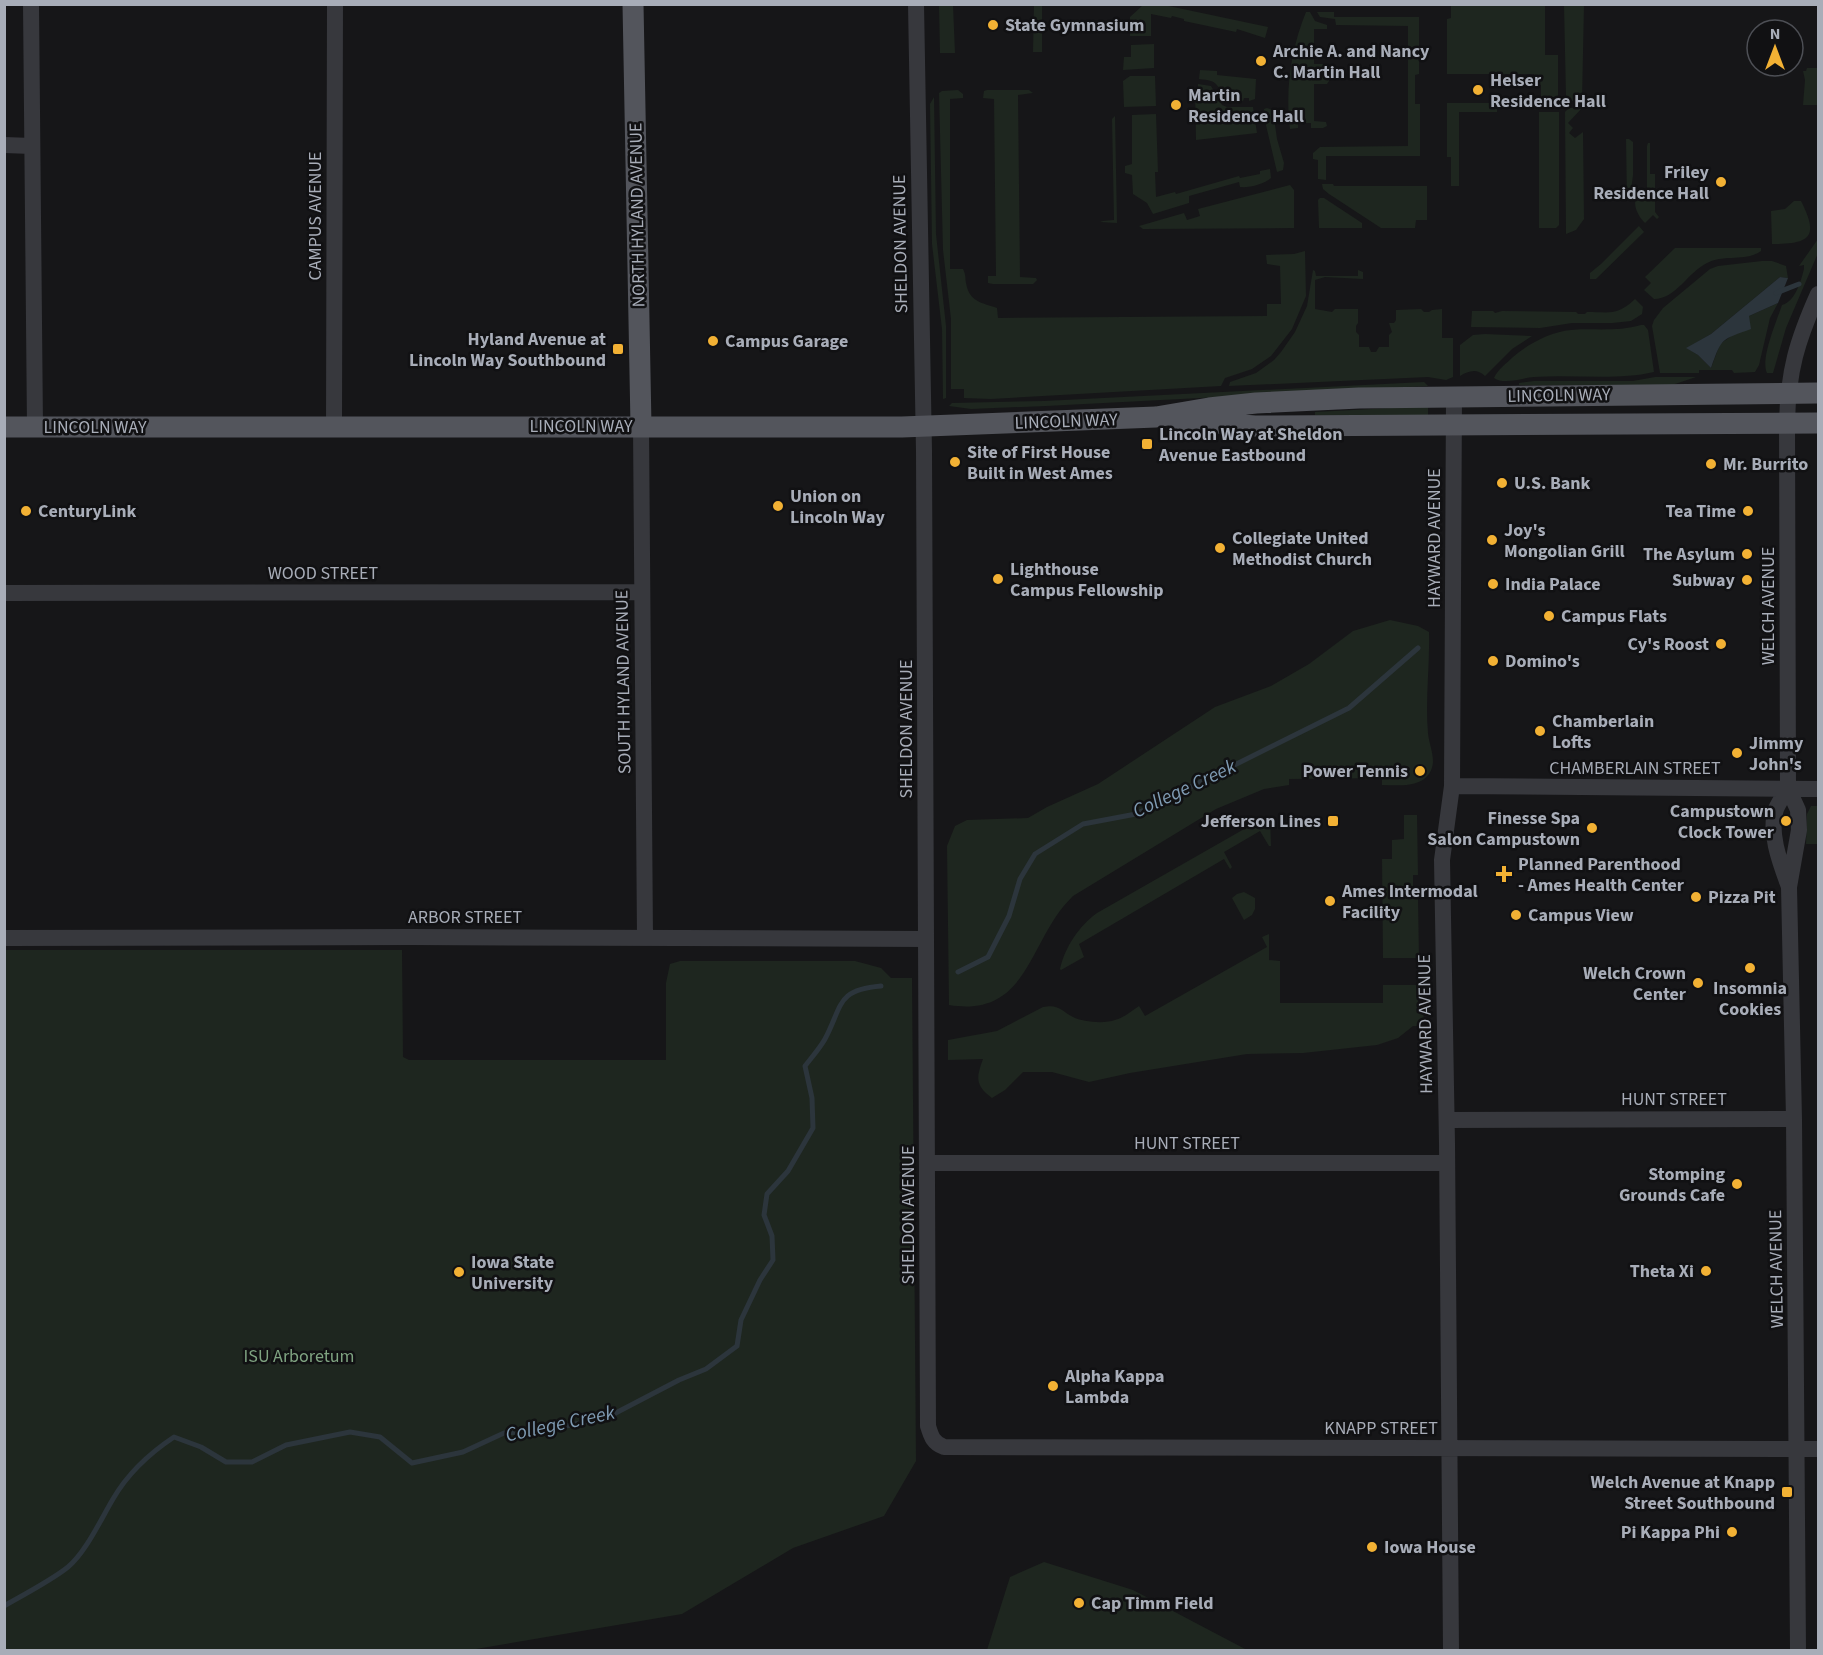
<svg xmlns="http://www.w3.org/2000/svg" width="1823" height="1655" font-family="'Source Sans 3',sans-serif">
<style>
.green{fill:#1e261f}
.water{fill:#2c353c}
.lines{fill:none;stroke-linecap:round;stroke-linejoin:round}
.stream{stroke:#2c353c;stroke-width:5}
.minor{stroke:#37383d;stroke-width:16}
.major{stroke:#53555c;stroke-width:21}
.poi-dot{fill:#f2b134;stroke:#111113;stroke-width:2}
.labels{text-anchor:middle;stroke-width:5;stroke-linejoin:round;paint-order:stroke}
.poi-label{font-size:18px;font-weight:bold;fill:#a8adb8;stroke:#111113;text-anchor:start}
.street-label{font-size:18px;fill:#a8adb8;stroke:#111113}
.park-label{font-size:18px;fill:#7fa381;stroke:#111113}
.water-label{font-size:20px;font-style:italic;fill:#7f9bb3;stroke:#111113}
</style>
<rect width="100%" height="100%" fill="#161618"/>
<!-- green -->
<path class="green" d="M939,5H953L955,53H940Z
M1034,5H1042V52H1033Z
M1143,5H1164L1268,27L1265,38L1237,29L1236,32L1184,21V19L1172,16L1171,18L1151,14V36H1130V17Z
M1451,5H1545V55H1558V97H1541V85L1534,84V74H1447V19L1451,18Z
M1564,5H1584L1582,101H1570L1566,97Z
M1306,12H1310L1315,21L1327,25V29H1314V64H1326L1329,67V81L1327,84H1314V121L1326,122L1327,126L1323,128H1311V123H1298V128L1290,129C1285,89 1291,49 1306,12Z
M1317,12H1334V17H1419V74L1415,75V104H1420V156H1326V180L1318,179V160L1313,159V153L1320,147L1408,146V26L1336,25L1335,19L1320,17Z
M1154,44V68L1123,70L1124,57H1131V45Z
M1807,68H1818V105H1803L1805,80L1803,71H1806Z
M1200,70L1217,71V75L1256,79L1255,99L1249,101V98H1244L1243,101L1226,100C1215,84 1220,81 1199,79Z
M1130,76H1155L1156,106L1124,107L1123,81Z
M1198,84L1211,86L1222,105L1227,107H1253L1257,133L1196,140L1195,88H1198Z
M958,90L963,94V98L950,99V269H963C966,275 965,277 966,283C969,302 983,303 997,308L998,318L1267,316V304H1281L1280,266L1267,264L1266,255L1294,254L1305,251L1306,296L1292,329L1271,356L1252,369L1225,378L1221,386L991,399L964,398V389H951V319L943,250L939,93L942,91Z
M987,90H1029L1033,93L1018,95L1020,277L1036,278L1037,280L1033,284H993L988,283V276H996L994,99L983,98L984,91Z
M934,97L936,234L946,326V398L943,399L942,329L932,244L930,104Z
M1447,103H1497V112H1459V186H1451V157H1447Z
M1267,108L1273,110L1277,139L1284,163L1283,170L1277,172L1265,121L1264,109Z
M1569,108H1582L1568,123L1573,128L1569,133L1575,138L1583,132L1584,219L1576,230L1566,234L1565,112Z
M1539,112H1559V225L1556,228H1539Z
M1156,114L1158,172H1155L1156,197L1175,192L1176,194L1239,176L1240,178L1260,174V171L1270,169L1271,178C1264,184 1250,188 1240,187L1239,182L1189,196V203L1153,214L1147,203L1133,194L1132,175L1125,173V166L1132,164V115Z
M1115,116L1117,223L1100,222L1103,221L1114,220L1112,119Z
M1626,139H1629L1633,142V175L1630,199L1627,200Z
M1648,143H1650V174H1655V212L1659,217L1657,219L1653,215L1645,223C1634,212 1629,195 1647,188V146Z
M1322,184H1333L1334,186H1427V220H1416L1415,228H1381L1329,194L1323,189Z
M1290,185L1294,190V228L1143,229L1139,226L1184,213L1187,220L1200,216L1198,209Z
M1320,198H1324L1362,223V228H1319L1318,200Z
M1794,201H1801C1820,238 1809,244 1772,244L1771,211L1785,209Z
M1639,226L1644,232L1596,279H1590V273L1601,264Z
M1818,239V253L1786,328L1773,373H1767C1760,359 1777,320 1782,305C1795,302 1801,281 1804,269V265L1799,266Z
M1675,248H1761V251C1746,262 1724,254 1707,263C1688,272 1676,299 1654,299L1644,290L1651,283L1645,277Z
M1762,261H1772L1786,266L1788,278L1780,277L1711,334L1687,348L1698,355L1711,368L1720,344L1730,337L1749,316L1778,303L1770,318L1759,365L1755,372L1734,373L1732,370H1699V373H1660L1652,326L1654,320L1663,308L1710,269L1718,266Z
M1313,270L1315,271L1316,276H1358V270L1363,272V279L1325,277L1315,280V309L1332,312L1335,309H1358V323L1356,326V332L1359,335V347H1369L1371,352H1376L1379,347H1389V335L1392,332L1389,323H1394L1396,320V310L1421,309L1424,312H1429L1432,310L1442,309V338H1453V377L1446,380L1428,377L1229,386L1230,382L1256,373L1274,360L1281,352L1295,332L1307,306Z
M1635,299L1643,307L1642,314L1631,321L1612,323H1572L1540,328L1471,327L1472,311H1493L1495,313L1502,311L1576,312L1578,314H1585L1587,312C1610,312 1617,316 1635,299Z
M1641,325H1644L1648,330L1654,372C1615,381 1574,374 1534,377C1522,378 1504,385 1494,378C1498,369 1506,364 1513,357C1528,344 1550,332 1571,330C1595,328 1618,332 1641,325Z
M1485,334L1532,336L1512,349L1485,376C1477,368 1468,371 1460,376V345L1473,335Z
M1655,377H1696L1672,385H1519V383L1534,381H1633Z
M1424,382L1428,386L1046,406L971,409L949,406L952,403L1044,401Z
M1428,406V415H1315V412Z
M1390,620L1418,626L1429,632C1430,666 1425,700 1428,733C1429,746 1438,761 1429,774C1419,788 1398,785 1382,785V778L1289,779V785L1264,789L1216,809L1073,896C1028,939 1030,1018 949,1005L947,846L955,826L967,820L1028,818L1047,807L1098,784L1215,707L1271,686L1309,664L1353,631Z
M1811,806H1818V844H1806L1807,814Z
M1404,815H1417L1418,875H1413V899H1418L1419,958H1383L1382,859H1392V840L1404,839Z
M1270,818L1271,846H1269L1260,831L1224,852L1232,867L1230,869L1224,859L1079,944L1084,957L1061,970L1060,969C1065,947 1079,926 1097,913L1260,820Z
M1244,892L1255,898V909L1252,915L1244,920L1232,898L1237,894Z
M1269,934V960L1280,961V1003H1383V985H1417L1418,1002L1423,1004L1424,1026H1413L1398,1038L1377,1045L1303,1053L1247,1054L1130,1073L1089,1082L1052,1072H1023L1005,1090L992,1098C975,1085 976,1078 983,1059L948,1060V1040L997,1031L1043,1007C1059,1004 1060,1010 1073,1017C1083,1022 1104,1024 1115,1020C1123,1018 1132,1011 1139,1006L1145,1016L1267,947L1262,937Z
M5,950H402L403,1057L409,1060H666V983L670,964L680,961H855L881,968L891,978H912L916,1461L884,1516L793,1548L682,1614L470,1650H5Z
M1044,1562L1133,1590L1247,1650H987L1010,1577Z"/>
<!-- water -->
<path class="water" d="M1780,277L1788,278L1778,303L1749,316L1751,329C1721,340 1722,337 1711,368L1698,355L1686,348L1711,334Z"/>
<g class="lines">
<!-- stream -->
<path class="stream" d="M1776,293L1799,284
M958,972L988,957L1009,916L1020,879L1035,854L1083,824L1136,814L1349,708L1418,648
M4,1606C23,1595 52,1580 68,1567C86,1552 101,1519 113,1499C128,1473 150,1453 174,1437L201,1447L226,1462H252L286,1445L350,1432L380,1437L412,1463L463,1452L504,1433L543,1431L608,1417L679,1380L706,1369L737,1346L741,1320L760,1280L773,1260L772,1236L764,1215L767,1194L788,1171L813,1128L812,1098L805,1066C812,1057 820,1048 825,1039C843,1005 836,990 881,986"/>
<!-- minor -->
<path class="minor" d="M31,4L35,427
M916,4L924,451L928,1426C931,1436 933,1443 944,1447L1818,1449
M4,145L32,146
M641,426L645,938
M334,427L335,4
M4,593L642,592
M1452,786L1818,789
M1788,788C1784,795 1779,802 1776,809C1768,833 1781,865 1789,887
M4,938L411,937L926,939
M1447,1120L1794,1119
M927,1163H1447
M1451,1650L1447,1143L1442,860L1452,786L1454,396
M1798,1650L1794,1119L1789,887L1799,830L1798,810L1788,788L1787,423C1788,371 1797,341 1818,294"/>
<!-- major -->
<path class="major" d="M633,4L641,426
M1178,420L1255,426L1818,423
M4,427H902L1156,417L1209,408L1256,403L1359,398L1818,393"/>
</g>
<!-- markers -->
<g class="poi-dot">
<circle cx="993" cy="25" r="6"/>
<circle cx="1261" cy="61" r="6"/>
<circle cx="1478" cy="90" r="6"/>
<circle cx="1176" cy="105" r="6"/>
<circle cx="1721" cy="182" r="6"/>
<circle cx="713" cy="341" r="6"/>
<rect x="612" y="343" width="12" height="12" rx="3"/>
<rect x="1141" y="438" width="12" height="12" rx="3"/>
<circle cx="955" cy="462" r="6"/>
<circle cx="1711" cy="464" r="6"/>
<circle cx="1502" cy="483" r="6"/>
<circle cx="778" cy="506" r="6"/>
<circle cx="26" cy="511" r="6"/>
<circle cx="1748" cy="511" r="6"/>
<circle cx="1492" cy="540" r="6"/>
<circle cx="1220" cy="548" r="6"/>
<circle cx="1747" cy="554" r="6"/>
<circle cx="998" cy="579" r="6"/>
<circle cx="1747" cy="580" r="6"/>
<circle cx="1493" cy="584" r="6"/>
<circle cx="1549" cy="616" r="6"/>
<circle cx="1721" cy="644" r="6"/>
<circle cx="1493" cy="661" r="6"/>
<circle cx="1540" cy="731" r="6"/>
<circle cx="1737" cy="753" r="6"/>
<circle cx="1420" cy="771" r="6"/>
<rect x="1327" y="815" width="12" height="12" rx="3"/>
<circle cx="1786" cy="821" r="6"/>
<circle cx="1592" cy="828" r="6"/>
<path d="M1501 865h6v6h6v6h-6v6h-6v-6h-6v-6h6z"/>
<circle cx="1696" cy="897" r="6"/>
<circle cx="1330" cy="901" r="6"/>
<circle cx="1516" cy="915" r="6"/>
<circle cx="1750" cy="968" r="6"/>
<circle cx="1698" cy="983" r="6"/>
<circle cx="1737" cy="1184" r="6"/>
<circle cx="1706" cy="1271" r="6"/>
<circle cx="459" cy="1272" r="6"/>
<circle cx="1053" cy="1386" r="6"/>
<rect x="1781" y="1486" width="12" height="12" rx="3"/>
<circle cx="1732" cy="1532" r="6"/>
<circle cx="1372" cy="1547" r="6"/>
<circle cx="1079" cy="1603" r="6"/>
</g>
<g class="labels">
<!-- poi labels -->
<g class="poi-label">
<text x="1005" y="31">State Gymnasium</text>
<text x="1273" y="57">Archie A. and Nancy<tspan x="1273" dy="21">C. Martin Hall</tspan></text>
<text x="1490" y="86">Helser<tspan x="1490" dy="21">Residence Hall</tspan></text>
<text x="1188" y="101">Martin<tspan x="1188" dy="21">Residence Hall</tspan></text>
<text x="1709" y="178" text-anchor="end">Friley<tspan x="1709" dy="21">Residence Hall</tspan></text>
<text x="606" y="345" text-anchor="end">Hyland Avenue at<tspan x="606" dy="21">Lincoln Way Southbound</tspan></text>
<text x="725" y="347">Campus Garage</text>
<text x="1159" y="440">Lincoln Way at Sheldon<tspan x="1159" dy="21">Avenue Eastbound</tspan></text>
<text x="967" y="458">Site of First House<tspan x="967" dy="21">Built in West Ames</tspan></text>
<text x="1723" y="470">Mr. Burrito</text>
<text x="1514" y="489">U.S. Bank</text>
<text x="790" y="502">Union on<tspan x="790" dy="21">Lincoln Way</tspan></text>
<text x="38" y="517">CenturyLink</text>
<text x="1736" y="517" text-anchor="end">Tea Time</text>
<text x="1504" y="536">Joy's<tspan x="1504" dy="21">Mongolian Grill</tspan></text>
<text x="1232" y="544">Collegiate United<tspan x="1232" dy="21">Methodist Church</tspan></text>
<text x="1735" y="560" text-anchor="end">The Asylum</text>
<text x="1010" y="575">Lighthouse<tspan x="1010" dy="21">Campus Fellowship</tspan></text>
<text x="1735" y="586" text-anchor="end">Subway</text>
<text x="1505" y="590">India Palace</text>
<text x="1561" y="622">Campus Flats</text>
<text x="1709" y="650" text-anchor="end">Cy's Roost</text>
<text x="1505" y="667">Domino's</text>
<text x="1552" y="727">Chamberlain<tspan x="1552" dy="21">Lofts</tspan></text>
<text x="1749" y="749">Jimmy<tspan x="1749" dy="21">John's</tspan></text>
<text x="1408" y="777" text-anchor="end">Power Tennis</text>
<text x="1774" y="817" text-anchor="end">Campustown<tspan x="1774" dy="21">Clock Tower</tspan></text>
<text x="1580" y="824" text-anchor="end">Finesse Spa<tspan x="1580" dy="21">Salon Campustown</tspan></text>
<text x="1321" y="827" text-anchor="end">Jefferson Lines</text>
<text x="1518" y="870">Planned Parenthood<tspan x="1518" dy="21">- Ames Health Center</tspan></text>
<text x="1342" y="897">Ames Intermodal<tspan x="1342" dy="21">Facility</tspan></text>
<text x="1708" y="903">Pizza Pit</text>
<text x="1528" y="921">Campus View</text>
<text x="1686" y="979" text-anchor="end">Welch Crown<tspan x="1686" dy="21">Center</tspan></text>
<text x="1750" y="994" text-anchor="middle">Insomnia<tspan x="1750" dy="21">Cookies</tspan></text>
<text x="1725" y="1180" text-anchor="end">Stomping<tspan x="1725" dy="21">Grounds Cafe</tspan></text>
<text x="471" y="1268">Iowa State<tspan x="471" dy="21">University</tspan></text>
<text x="1694" y="1277" text-anchor="end">Theta Xi</text>
<text x="1065" y="1382">Alpha Kappa<tspan x="1065" dy="21">Lambda</tspan></text>
<text x="1775" y="1488" text-anchor="end">Welch Avenue at Knapp<tspan x="1775" dy="21">Street Southbound</tspan></text>
<text x="1720" y="1538" text-anchor="end">Pi Kappa Phi</text>
<text x="1384" y="1553">Iowa House</text>
<text x="1091" y="1609">Cap Timm Field</text>
</g>
<!-- street labels -->
<g class="street-label">
<text transform="translate(637 215) rotate(-91)" y="6">NORTH HYLAND AVENUE</text>
<text transform="translate(315 216) rotate(-90)" y="6">CAMPUS AVENUE</text>
<text transform="translate(900 244) rotate(-91)" y="6">SHELDON AVENUE</text>
<text transform="translate(1559 395) rotate(-1)" y="6">LINCOLN WAY</text>
<text transform="translate(1066 421) rotate(-2)" y="6">LINCOLN WAY</text>
<text x="581" y="432">LINCOLN WAY</text>
<text x="95" y="433">LINCOLN WAY</text>
<text transform="translate(1434 538) rotate(-90)" y="6">HAYWARD AVENUE</text>
<text x="323" y="579">WOOD STREET</text>
<text transform="translate(1768 606) rotate(-90)" y="6">WELCH AVENUE</text>
<text transform="translate(623 682) rotate(-91)" y="6">SOUTH HYLAND AVENUE</text>
<text transform="translate(906 729) rotate(-90)" y="6">SHELDON AVENUE</text>
<text x="1635" y="774">CHAMBERLAIN STREET</text>
<text x="465" y="923">ARBOR STREET</text>
<text transform="translate(1425 1024) rotate(-91)" y="6">HAYWARD AVENUE</text>
<text x="1674" y="1105">HUNT STREET</text>
<text x="1187" y="1149">HUNT STREET</text>
<text transform="translate(908 1215) rotate(-90)" y="6">SHELDON AVENUE</text>
<text transform="translate(1776 1269) rotate(-91)" y="6">WELCH AVENUE</text>
<text x="1381" y="1434">KNAPP STREET</text>
</g>
<!-- park labels -->
<g class="park-label">
<text x="299" y="1362">ISU Arboretum</text>
</g>
<!-- water labels -->
<g class="water-label">
<text transform="translate(1184 788) rotate(-25)" y="7">College Creek</text>
<text transform="translate(560 1423) rotate(-12)" y="7">College Creek</text>
</g>
</g>
<!-- border -->
<rect width="1823" height="1655" fill="none" stroke="#a8adb8" stroke-width="12"/>
<!-- north arrow -->
<g transform="translate(1775 48)"><circle r="28" fill="#111113" stroke="#4d4f55" stroke-width="1.5"/>
<path d="M0-4.5L10 22L0 15L-10 22Z" fill="#f2b134"/>
<text y="-9" font-size="16" font-weight="bold" text-anchor="middle" fill="#a8adb8">N</text>
</g>
</svg>
